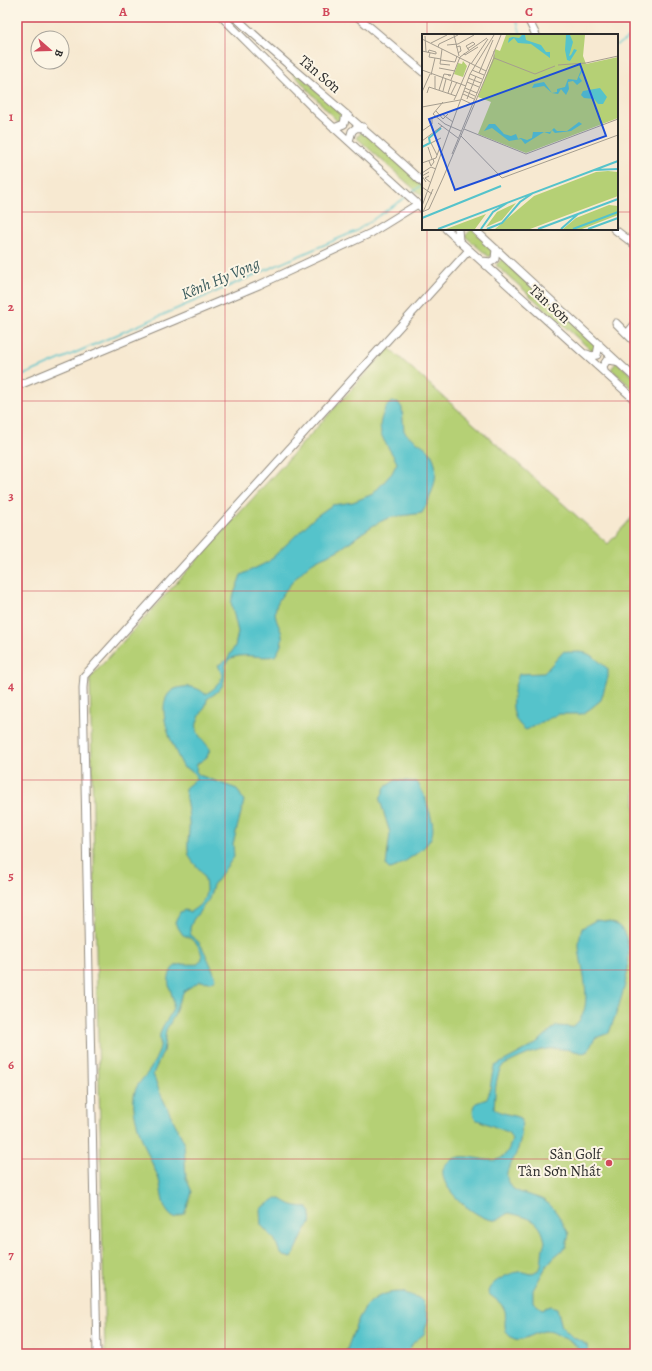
<svg xmlns="http://www.w3.org/2000/svg" width="652" height="1371" font-family="Alegreya,serif">
<style>
.green{fill:#b5d075;stroke:#707e50}
.water{fill:#55c3cb;stroke:#40777b}
.lines{fill:none;stroke-linecap:round;stroke-linejoin:round}
.stream{stroke:#55c3cb;stroke-width:1.5}
.minor-casing{stroke:#918a7e;stroke-width:9}
.minor{stroke:#fff;stroke-width:7}
.grid{fill:none;stroke:#d1495b;stroke-width:1;stroke-opacity:0.55}
.poi-dot{fill:#d1495b;stroke:#fcf5e5;stroke-width:1.5}
.labels{text-anchor:middle;stroke-width:4;stroke-linejoin:round;paint-order:stroke}
.street-label{font-size:15px;fill:#2b2b2b;stroke:#fcf5e5}
.poi-label{font-size:15px;fill:#2b2b2b;stroke:#fcf5e5;text-anchor:end}
.water-label{font-size:16px;font-style:italic;fill:#38595b;stroke:#fcf5e5}
.inset-river{fill:none;stroke:#55c3cb;stroke-width:2}
.inset-road{fill:none;stroke:#a59d8f;stroke-width:1}
.view{fill:#1d4ed8;fill-opacity:0.15;stroke:#1d4ed8;stroke-width:2}
.inset-edge{fill:none;stroke:#2b2b2b;stroke-width:2}
.neatline{fill:none;stroke:#d1495b;stroke-width:1.5}
.grid-label{font-size:13px;text-anchor:middle;font-weight:bold;fill:#d1495b}
</style>
<rect width="100%" height="100%" fill="#fcf5e5"/>
<filter id="ink" filterUnits="userSpaceOnUse"><feTurbulence type="fractalNoise" baseFrequency=".025" numOctaves="2"/><feDisplacementMap in="SourceGraphic" scale="8" xChannelSelector="R" yChannelSelector="G"/><feConvolveMatrix kernelMatrix="1 2 1 2 8 2 1 2 1" color-interpolation-filters="sRGB"/></filter>
<filter id="wash" filterUnits="userSpaceOnUse"><feTurbulence type="fractalNoise" baseFrequency=".012" numOctaves="4" result="noise"/><feDisplacementMap in="SourceGraphic" scale="16" xChannelSelector="R" yChannelSelector="G"/><feGaussianBlur stdDeviation="0.9" result="paint"/><feColorMatrix in="noise" values="0 0 0 0 0 0 0 0 0 0 0 0 0 0 0 0 0 1.4 0 .05"/><feComposite in="paint" operator="in"/></filter>
<g filter="url(#wash)">
<rect width="100%" height="100%" fill="#f7e9d1"/>
<!-- green -->
<path class="green" d="M275,54L345,114L338,122Z
M363,130L423,184V197L357,138Z
M472,229L495,250L489,257L465,236Z
M503,258L598,343L592,351L496,265Z
M389,348L608,544L635,514V1354H105L90,678Z
M617,362L635,378V391L611,369Z"/>
<!-- water -->
<path class="water" d="M392,402H398L402,408L404,431C411,439 419,442 426,448C445,465 432,496 422,513C412,515 393,516 386,519C369,526 355,539 340,549C332,554 323,556 315,561C305,566 278,596 276,607C271,627 293,631 275,656C262,659 247,653 234,657C221,661 227,675 223,684C220,691 213,695 207,699C207,710 194,718 197,730C198,736 206,743 210,749L207,757L197,764L196,771L199,775L237,789L244,801L233,844L234,857L213,885L209,899L193,920L190,928V935C193,938 198,940 200,944C203,947 216,976 216,979L211,982L200,981L184,991L178,1003L174,1016L166,1030L163,1052L153,1074L160,1093L184,1142L186,1178L192,1192L190,1199L184,1214L174,1218C160,1209 163,1191 158,1177C149,1155 128,1115 135,1091C138,1082 146,1076 151,1068C154,1062 159,1053 160,1046C161,1042 159,1038 160,1034C162,1024 171,1017 173,1007C175,992 163,986 172,969C177,962 190,965 198,964L202,959C202,947 194,938 183,935L175,923L180,912L185,910L190,912C198,907 205,902 206,891C207,867 189,866 188,850C187,841 190,831 189,822C189,810 185,800 185,788L196,779C195,771 191,770 184,768C174,750 145,691 183,687C191,686 199,688 205,694C211,692 223,682 222,674C221,671 219,668 218,665L227,660L235,646L238,632L231,602L241,575L268,562L315,517L332,505L353,502L373,494L392,473L397,463C389,445 374,435 383,414C386,408 386,405 392,402Z
M564,651C570,653 574,652 580,652C590,652 601,663 608,669V677L601,700L590,709L582,714H558L526,730C507,718 512,692 519,674L544,673Z
M396,780L417,782C422,790 425,796 427,804C436,831 437,839 413,856C405,861 398,868 389,869L386,866L390,833L380,800L385,787Z
M596,920C605,921 618,922 623,931C639,957 618,1008 609,1033L595,1038L588,1051L583,1053C556,1046 543,1047 517,1059C513,1061 504,1064 501,1068C495,1078 495,1097 494,1108L500,1112L521,1118C523,1133 520,1147 513,1160C510,1166 506,1170 507,1177C508,1196 535,1193 546,1202C556,1208 563,1224 569,1234L566,1247L554,1257L547,1265L533,1290V1302L542,1309L550,1306L557,1308L562,1327L571,1336L587,1345L589,1354H580C578,1346 574,1343 566,1339C560,1337 554,1331 546,1331C535,1331 521,1345 511,1337C501,1330 507,1319 505,1311C503,1303 493,1298 488,1293C488,1283 509,1273 518,1272C522,1271 527,1273 531,1274L540,1269C543,1260 541,1250 545,1242C541,1220 530,1218 509,1213C503,1215 499,1221 493,1220C474,1219 423,1176 451,1160C474,1147 502,1180 512,1139L508,1132L475,1119L473,1111L476,1103L487,1099C492,1088 490,1076 495,1066L536,1044L551,1030L557,1026L572,1027C597,1011 581,971 579,947C579,941 580,935 582,928Z
M275,1199H281C292,1206 293,1206 307,1207L311,1213L310,1224L306,1229L292,1258L284,1256L280,1253L275,1240L261,1225L260,1209Z
M401,1292L419,1298L423,1302L428,1319L424,1334L413,1343L407,1354H345C358,1323 361,1292 401,1292Z"/>
<g class="lines">
<!-- stream -->
<path class="stream" d="M516,17L521,35
M617,45L635,33
M411,193L422,185
M17,378L356,231L406,197"/>
</g>
</g>
<g filter="url(#ink)">
<g class="lines">
<!-- minor casing -->
<g class="minor-casing">
<path id="minor" d="M222,17L319,114L423,209
M235,17C296,74 362,125 423,183
M358,17L423,72
M527,17L536,35
M334,128L344,124L346,114
M349,141L352,131L356,128L363,127
M446,229L635,400
M458,229L459,241
M474,229L635,378
M614,229L635,245
M482,261L491,262L495,259L496,249
M616,323L635,342
M627,334L635,324
M587,354L591,356L597,355L599,344
M604,371L603,366L607,360L615,361
M17,386L259,285L371,233L418,204
M97,1354L83,688L84,676L469,250"/>
</g>
<!-- minor -->
<use href="#minor" class="minor"/>
</g>
</g>
<!-- grid -->
<path class="grid" d="M225,17V1354M427,17V35M17,212H423M617,212H635M427,229V1354M17,401H635M17,591H635M17,780H635M17,970H635M17,1159H635"/>
<!-- markers -->
<circle class="poi-dot" cx="609" cy="1163" r="4"/>
<g class="labels">
<!-- street labels -->
<g class="street-label">
<text transform="translate(320 74) rotate(40)" y="5">Tân Sơn</text>
<text transform="translate(550 304) rotate(42)" y="5">Tân Sơn</text>
</g>
<!-- poi labels -->
<g class="poi-label">
<text x="601" y="1159">Sân Golf<tspan x="601" dy="17">Tân Sơn Nhất</tspan></text>
</g>
<!-- water labels -->
<g class="water-label">
<text transform="translate(220 278) rotate(-23)" y="6">Kênh Hy Vọng</text>
</g>
</g>
<!-- overview -->
<g transform="translate(422 34)">
<rect width="196" height="196" fill="#f7e9d1"/>
<path d="M84,1H163L161,22L164,30L196,23V84L104,119L56,100L69,68L56,63L73,19V15L78,17ZM41,27L45,32L41,43L32,40L36,29L40,30ZM186,137L196,138V162L108,195H73L112,162L174,138ZM94,169L80,186L64,193L75,178ZM187,171L196,172V181L160,195H141L154,184ZM64,180L53,195H24Z" fill="#b5d075"/>
<path d="M100,1H103L104,6L119,11L124,18H128V24L109,10L96,9L92,4L86,9L87,4L91,3L97,4ZM144,1H148L151,8L147,22L149,21L152,15L155,16L148,27L145,26L143,16ZM159,36H161L157,43L160,47L155,51L151,47L146,48L147,55L144,61L139,55L136,60L130,59L122,52L110,54L112,50L122,48L130,59L135,58V55L143,53L146,45L155,46ZM178,54L185,63L181,70H176L172,65L162,64L159,61L161,57ZM157,88L160,90L149,97L133,99L130,96L128,100L122,98L103,110L99,105L87,107L70,94L62,97L67,90H73L82,100L89,102L94,100L96,105L99,104L105,106L110,104L111,98H128L132,94L135,97H145Z" fill="#55c3cb"/>
<path class="inset-river" d="M0,113L8,109L7,104L19,94M172,136L196,135M0,184L79,152M16,195L196,127M59,195L71,178L85,169M65,195L80,189L98,168L111,159M116,195L196,165M139,195L156,180M151,195L196,178M166,195L196,184"/>
<path class="inset-road" d="M32,1L37,22M3,2L4,18M0,5L64,37M9,9L25,1M25,11L36,10L52,1M16,13L17,10L36,1M34,13L38,12L39,17L36,19M20,15L18,30L28,31M45,15L53,10L51,8L44,12L47,16M0,17L14,20M6,19L7,16L14,18V20M8,19L7,23L19,25M42,19L43,21L56,13M72,24L113,40L133,32M19,26L33,28L35,22M49,30L66,5M136,31L164,29L196,22M17,34L33,37M0,36L44,52M50,36L62,41M57,39L71,6M48,40L60,45M9,41L13,24M13,42V55L34,62L32,66M46,44L59,49M29,46L38,23L65,4M45,48L57,53M43,54L55,59M17,56L22,40L29,41L28,42L26,41M21,57L24,45M42,57L53,62M0,58L8,40M5,59L7,53L13,55M26,59L30,47M29,60L35,48M41,60L52,65M34,62L48,29M39,65L50,70M45,65L54,42M21,68L11,80L23,90L39,97M0,73L38,66M14,77L21,85L26,80M20,80L31,88M16,89L36,104M42,95L104,120L196,85M0,97L10,90V84M39,102L80,144M0,107L20,92M6,113L10,125M30,120L79,1M15,121L9,109L19,104M7,127L9,132L12,128L11,125M0,129L14,124L18,113M0,139L9,133L14,135M7,142L3,144L9,149M80,144L196,101M4,148L0,142L7,138M0,153L10,160M0,172L48,40L72,1M0,178L7,175L21,144L72,24V17M1,178L11,155"/>
<path class="view" d="M158,30L184,102L33,156L7,85Z"/>
<rect width="196" height="196" class="inset-edge"/>
</g>
<!-- margin -->
<rect width="652" height="1371" fill="none" stroke="#fcf5e5" stroke-width="44"/>
<!-- north arrow -->
<g transform="translate(50 50) rotate(110)"><circle r="19" fill="#fcf5e5" stroke="#a8a49b"/>
<path d="M0-3L7 15L0 10L-7 15Z" fill="#d1495b"/>
<text y="-6" font-size="11" font-weight="bold" text-anchor="middle" fill="#2b2b2b">B</text>
</g>
<rect x="22" y="22" width="608" height="1327" class="neatline"/>
<g class="grid-label">
<text x="123" y="16">A</text>
<text x="326" y="16">B</text>
<text x="529" y="16">C</text>
<text x="11" y="121">1</text>
<text x="11" y="311">2</text>
<text x="11" y="500">3</text>
<text x="11" y="690">4</text>
<text x="11" y="880">5</text>
<text x="11" y="1069">6</text>
<text x="11" y="1259">7</text>
</g>
</svg>
